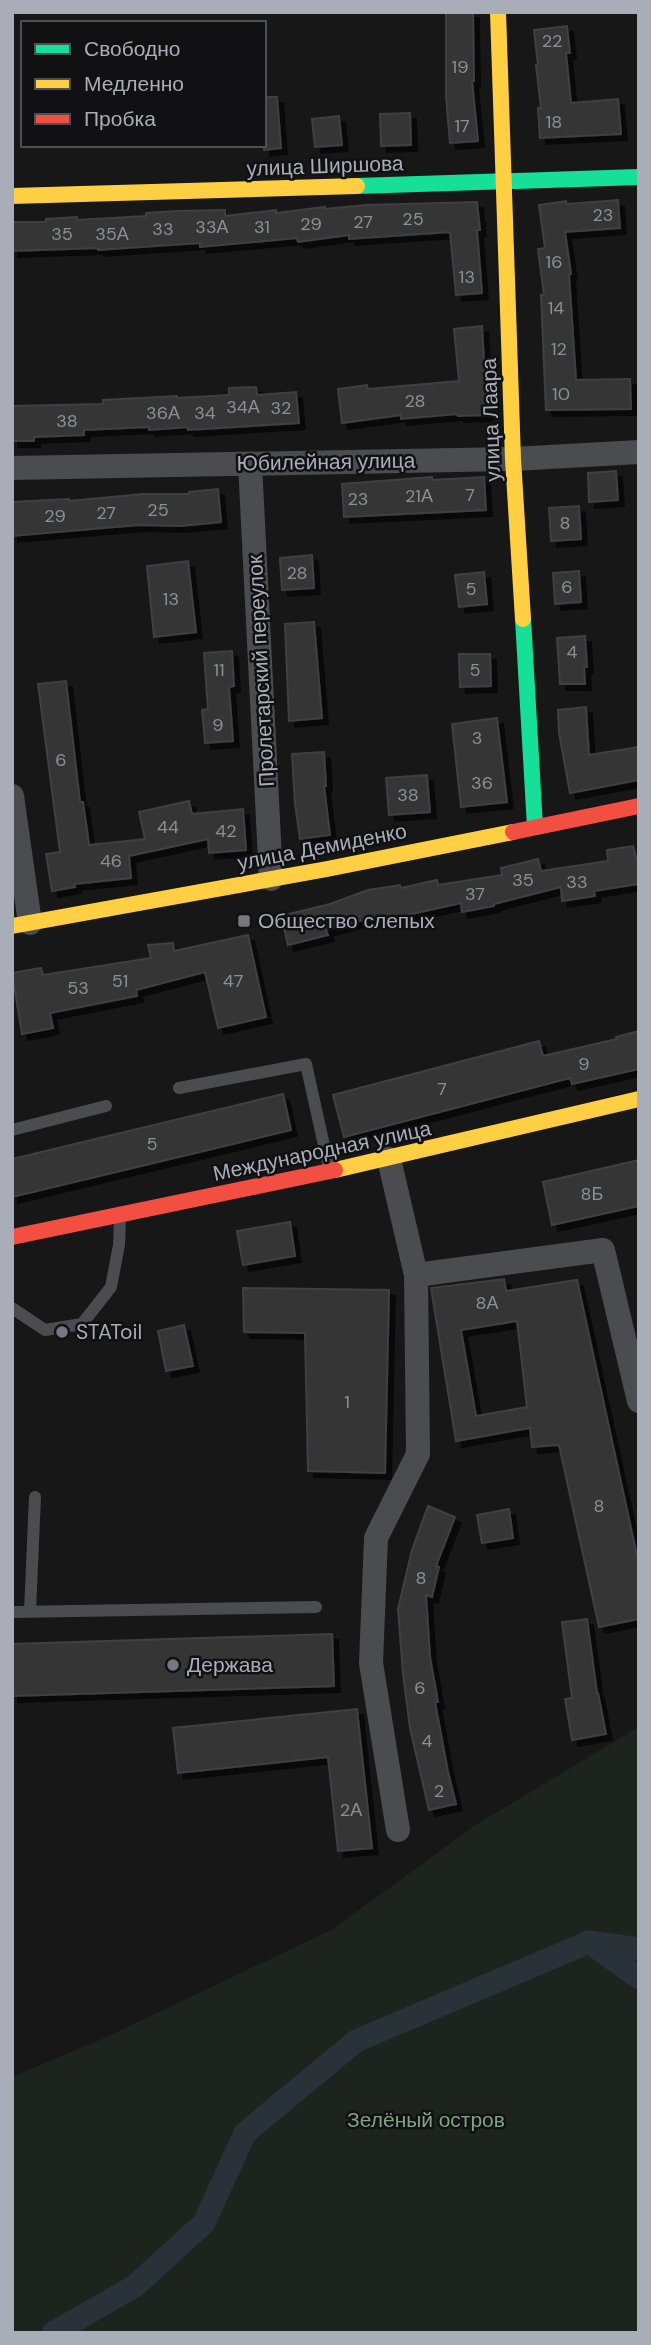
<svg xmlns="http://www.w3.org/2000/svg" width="651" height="2345" font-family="'DM Sans',sans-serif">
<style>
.green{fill:#1d241e}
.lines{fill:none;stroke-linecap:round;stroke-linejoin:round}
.canal{stroke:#2a3239;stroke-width:23}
.building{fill:#353536;stroke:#3f4043;stroke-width:2;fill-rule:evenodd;filter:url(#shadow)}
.lane{stroke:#4b4c50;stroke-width:12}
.street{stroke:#4b4c50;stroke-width:24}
.fast{stroke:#16e098;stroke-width:16}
.slow{stroke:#ffcf43;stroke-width:16}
.jam{stroke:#f24e42;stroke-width:16}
.poi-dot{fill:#757880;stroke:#111113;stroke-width:2.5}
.labels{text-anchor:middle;stroke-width:5;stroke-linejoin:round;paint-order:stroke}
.number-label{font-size:18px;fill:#8b8f98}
.street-label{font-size:21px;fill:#a8adb8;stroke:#111113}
.poi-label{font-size:21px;fill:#a8adb8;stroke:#111113;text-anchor:start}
.park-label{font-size:21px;fill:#7fa381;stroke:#111113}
</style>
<defs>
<filter id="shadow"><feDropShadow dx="6" dy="6" stdDeviation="0" flood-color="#0009"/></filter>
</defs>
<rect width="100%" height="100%" fill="#171717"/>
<!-- green -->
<path class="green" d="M639,1727V2333H12V2077L100,2040L333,1929L474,1826Z"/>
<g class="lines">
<!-- canal -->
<path class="canal" d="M590,1943L639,1978
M53,2333L135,2286L204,2223L245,2133L356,2041L589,1942L639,1949"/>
</g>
<!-- building -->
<path class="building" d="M446,12H473L474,81H472L478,141L450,143L446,96Z
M567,26L570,53H566L571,103L618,99L621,134L540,138L538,108H541L536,65H538L534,30Z
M264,97H277L281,148L264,150Z
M410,113L411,145L381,146L380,114Z
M339,116L342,145L315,147L312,119Z
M618,200L620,228L565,232L571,274L569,275L576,380L630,379L631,409L546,410L541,295H544L538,249L545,248L539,205L566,201L567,204Z
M477,202L480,230H477L482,293L456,295L450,232L349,239V235L298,242L297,238L200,247V243L98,250V248L12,251V222H46V219L77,217V220L146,216V213L178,211L225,210V216L276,210V213L325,207V209L366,205Z
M482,326L487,415L458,416L457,414L401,419V415L342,423L338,389L367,385L368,389L459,381L454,329Z
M256,387L257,395L296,392L299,423L188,430V427L149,430V427L84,430V435L34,437V441H12V406L103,404V400L177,396V398L229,395V388Z
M616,471L618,500L589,502L588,473Z
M432,477L433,480L484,477L486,510L344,517L342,484Z
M218,489L221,522L180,526L138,525L12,536V502L69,499V501L143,494H189V492Z
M579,506L581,539L551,541L549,508Z
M312,555L314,588L282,590L280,558Z
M188,561L196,632L154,637L147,566Z
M579,571L581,602L555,604L553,573Z
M484,572L487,604L459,607L455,575Z
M314,622L322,718L289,721L285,624Z
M585,636L587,667H584L585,684H560L557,638Z
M232,651L234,686L229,687L233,741L205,743L202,710L208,709L204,653Z
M459,654H490L491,686L460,687Z
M66,681L80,802H83L89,845L145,839L139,812L189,801L192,814L243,809L246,850L209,853L208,839L129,856L131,878L74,884L75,887L52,891L46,854L60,852L38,684Z
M586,707L589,755L639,747V780L570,793L559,733L558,710Z
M497,718L507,802L461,807L452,724Z
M324,752L326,786H324L330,835L300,839L295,804L292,754Z
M427,775L430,812L389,815L386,778Z
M633,846L639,868V884L594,891L595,896L562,901L561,887L494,904V906L462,912L461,903L376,922L374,917L326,930L328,935L288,945L281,916L330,904L368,890L400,885L401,888L437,880L438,885L502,875L501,868L538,859L541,871L608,861L607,850Z
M248,935L266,1017L218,1028L205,972L136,990L137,996L50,1013L53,1028L22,1034L12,973L41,968L43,975L151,958L148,945L173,943L174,951Z
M639,1031V1069L572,1084L570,1078L344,1137L333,1095L539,1041L543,1056L617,1039L616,1037Z
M283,1094L291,1130L12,1197V1159Z
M639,1160V1206L552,1225L543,1182Z
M290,1222L295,1256L243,1265L237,1231Z
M504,1279L506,1291L577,1280L639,1565V1619L599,1627L559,1445L532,1447L530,1428L456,1441L431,1288ZM517,1321L527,1407L476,1416L461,1330Z
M243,1288L389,1290L385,1473L308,1471L305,1333L244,1332Z
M184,1325L193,1366L166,1371L158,1331Z
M428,1506L455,1517L436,1566L439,1567L432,1597L426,1595L430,1657L438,1702H435L448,1772L456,1804L429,1810L410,1728L403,1674L398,1609L412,1550Z
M509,1509L513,1538L482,1543L477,1515Z
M587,1619L597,1693H598L606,1734L572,1740L565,1699L572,1698L562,1622Z
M332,1634L334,1686L12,1696V1644Z
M357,1709L372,1848L338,1851L328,1757L178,1773L173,1728Z"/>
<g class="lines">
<!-- lane -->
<path class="lane" d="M179,1088L306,1064L329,1168
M12,1130L106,1106
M12,1308L45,1330L82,1324L111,1287L119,1245L120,1219
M30,1611L35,1497
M12,1612L316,1607"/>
<!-- street -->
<path class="street" d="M250,464L271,879
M12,468L513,459L639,452
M12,796L30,923
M389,1159L416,1275L603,1250L639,1401
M398,1830L371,1663L376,1538L418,1454L416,1275"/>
<!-- fast -->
<path class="fast" d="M357,186L639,177
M523,619L535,827"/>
<!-- slow -->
<path class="slow" d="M498,12L513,459L523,619
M12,196L357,186
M12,926L327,869L513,832
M335,1170L639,1099"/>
<!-- jam -->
<path class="jam" d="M513,832L639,806
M12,1237L335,1170"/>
</g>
<!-- markers -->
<g class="poi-dot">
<rect x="237" y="914" width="14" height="14" rx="3.5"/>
<circle cx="62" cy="1332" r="7"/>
<circle cx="173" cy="1665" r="7"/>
</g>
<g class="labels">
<!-- number labels -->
<g class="number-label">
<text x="552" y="47">22</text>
<text x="460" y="73">19</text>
<text x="554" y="128">18</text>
<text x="462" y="132">17</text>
<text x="603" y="221">23</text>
<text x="413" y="225">25</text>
<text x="363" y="228">27</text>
<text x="311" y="230">29</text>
<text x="212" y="233">33А</text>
<text x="262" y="233">31</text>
<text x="163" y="235">33</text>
<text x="62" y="240">35</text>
<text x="112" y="240">35А</text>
<text x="554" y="268">16</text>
<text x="467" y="283">13</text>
<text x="556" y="314">14</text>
<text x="559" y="355">12</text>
<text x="561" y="400">10</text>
<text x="415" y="407">28</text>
<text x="243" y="413">34А</text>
<text x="281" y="414">32</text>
<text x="163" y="419">36А</text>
<text x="205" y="419">34</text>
<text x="67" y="427">38</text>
<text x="470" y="501">7</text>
<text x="419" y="502">21А</text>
<text x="358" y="505">23</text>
<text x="158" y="516">25</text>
<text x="106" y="519">27</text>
<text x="55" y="522">29</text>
<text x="565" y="529">8</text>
<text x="297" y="579">28</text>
<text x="567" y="593">6</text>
<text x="471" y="595">5</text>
<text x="171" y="605">13</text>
<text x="572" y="658">4</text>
<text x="219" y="676">11</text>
<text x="475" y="676">5</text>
<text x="218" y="731">9</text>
<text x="477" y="744">3</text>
<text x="61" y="766">6</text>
<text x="482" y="789">36</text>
<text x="408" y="801">38</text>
<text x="168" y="833">44</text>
<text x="226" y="837">42</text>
<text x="111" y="867">46</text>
<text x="523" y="886">35</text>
<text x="577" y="888">33</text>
<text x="475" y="900">37</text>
<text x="120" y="987">51</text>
<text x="233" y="987">47</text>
<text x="78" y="994">53</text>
<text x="584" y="1070">9</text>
<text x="442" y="1095">7</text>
<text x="152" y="1150">5</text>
<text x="592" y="1200">8Б</text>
<text x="487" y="1309">8А</text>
<text x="347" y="1408">1</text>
<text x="599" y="1512">8</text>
<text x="421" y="1584">8</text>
<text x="420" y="1694">6</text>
<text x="427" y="1747">4</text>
<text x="439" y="1797">2</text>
<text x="351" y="1816">2А</text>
</g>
<!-- street labels -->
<g class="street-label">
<text transform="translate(325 166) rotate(-2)" y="7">улица Ширшова</text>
<text transform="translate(491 420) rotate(-92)" y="7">улица Лаара</text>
<text transform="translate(326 462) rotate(-1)" y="7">Юбилейная улица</text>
<text transform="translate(261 671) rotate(-93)" y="7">Пролетарский переулок</text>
<text transform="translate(322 847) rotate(-11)" y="7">улица Демиденко</text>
<text transform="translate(322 1151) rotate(-12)" y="7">Международная улица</text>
</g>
<!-- poi labels -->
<g class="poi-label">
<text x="258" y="928">Общество слепых</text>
<text x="76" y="1339">STAToil</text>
<text x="187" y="1672">Держава</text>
</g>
<!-- park labels -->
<g class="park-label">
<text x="426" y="2127">Зелёный остров</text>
</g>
</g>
<!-- border -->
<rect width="651" height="2345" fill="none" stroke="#a8adb8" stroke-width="28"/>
<!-- legend -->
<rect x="21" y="21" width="245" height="126" fill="#111113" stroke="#4d4f55" stroke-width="2"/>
<rect x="35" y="44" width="35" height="10" fill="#16e098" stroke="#4d4f55" stroke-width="2"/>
<text x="84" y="56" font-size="21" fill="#a8adb8">Свободно</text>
<rect x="35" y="79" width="35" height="10" fill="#ffcf43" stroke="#4d4f55" stroke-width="2"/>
<text x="84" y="91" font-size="21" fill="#a8adb8">Медленно</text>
<rect x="35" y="114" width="35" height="10" fill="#f24e42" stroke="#4d4f55" stroke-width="2"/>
<text x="84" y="126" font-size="21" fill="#a8adb8">Пробка</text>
</svg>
